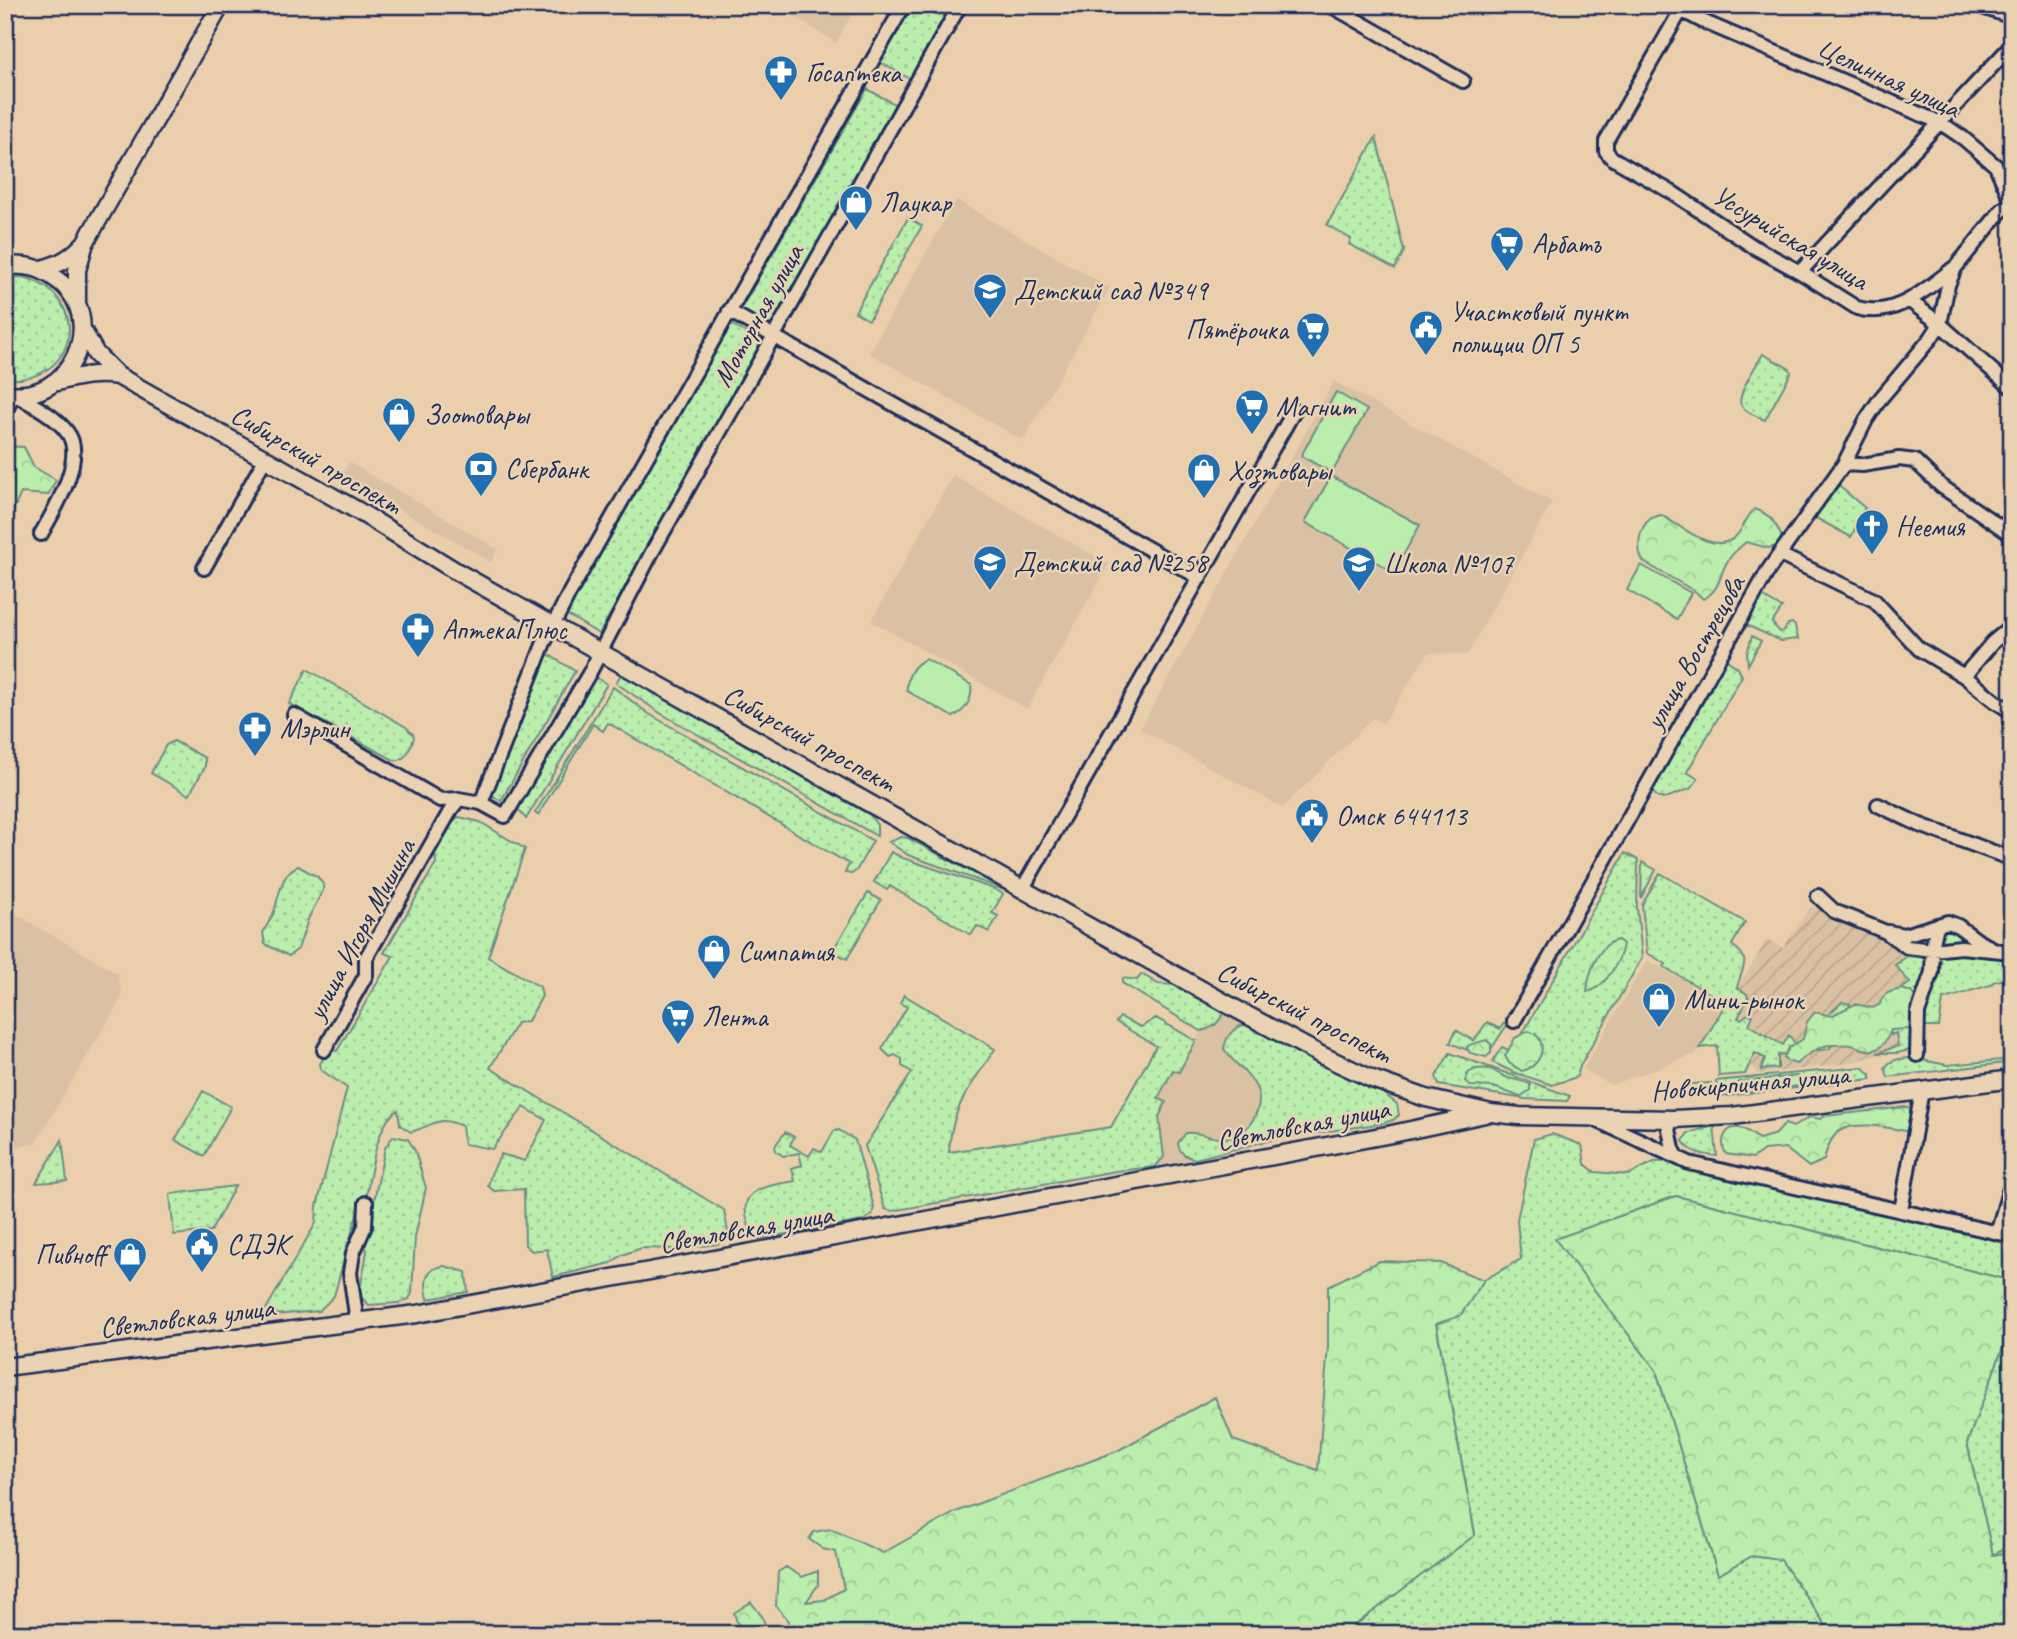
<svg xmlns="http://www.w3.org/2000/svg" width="2017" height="1639" font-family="Caveat,sans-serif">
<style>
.built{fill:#dac1a3}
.industrial{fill:url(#industrial-furrows)}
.grass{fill:url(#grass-dots);stroke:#6b8e85;stroke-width:2}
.forest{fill:url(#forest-crowns);stroke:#6b8e85;stroke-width:2}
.pitch{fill:#bbedac;stroke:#6b8e85;stroke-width:2}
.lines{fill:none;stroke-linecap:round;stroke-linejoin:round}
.street-casing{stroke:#1b2f5e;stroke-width:18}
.secondary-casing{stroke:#1b2f5e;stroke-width:21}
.street{stroke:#ebd2b3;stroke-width:12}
.secondary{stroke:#ebd2b3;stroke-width:16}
.labels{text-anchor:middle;stroke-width:5;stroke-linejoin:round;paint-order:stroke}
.poi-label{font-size:28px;fill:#1b2f5e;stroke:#ebd2b3;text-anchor:start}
.street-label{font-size:28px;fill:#1b2f5e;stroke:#ebd2b3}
</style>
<defs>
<pattern id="industrial-furrows" width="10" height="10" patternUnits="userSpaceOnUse" patternTransform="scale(1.75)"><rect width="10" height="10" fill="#dac1a3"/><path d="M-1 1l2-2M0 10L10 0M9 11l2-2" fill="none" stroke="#baa68f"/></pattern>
<pattern id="grass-dots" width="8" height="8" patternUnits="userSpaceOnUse" patternTransform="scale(1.75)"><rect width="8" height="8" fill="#bbedac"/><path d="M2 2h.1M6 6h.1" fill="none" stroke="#a0cc96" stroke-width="1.8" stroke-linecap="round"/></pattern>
<pattern id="forest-crowns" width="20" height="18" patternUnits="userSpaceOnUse" patternTransform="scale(1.75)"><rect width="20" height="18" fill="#bbedac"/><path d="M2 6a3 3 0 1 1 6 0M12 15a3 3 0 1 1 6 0" fill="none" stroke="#a0cc96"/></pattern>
</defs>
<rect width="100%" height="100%" fill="#ebcfac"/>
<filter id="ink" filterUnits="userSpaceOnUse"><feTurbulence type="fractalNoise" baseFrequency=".0143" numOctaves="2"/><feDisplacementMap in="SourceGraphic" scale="14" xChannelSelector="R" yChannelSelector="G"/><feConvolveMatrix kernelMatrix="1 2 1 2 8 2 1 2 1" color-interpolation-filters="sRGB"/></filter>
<g filter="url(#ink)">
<!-- built -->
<path class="built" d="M765,5H857L836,43L783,9Z
M956,200L1110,288L1023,441L869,353Z
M1334,381L1552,502L1467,655L1428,653L1383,724L1373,718L1283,808L1140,729Z
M349,462L498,549L491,562L341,476Z
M953,475L1109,564L1027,709L871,621Z
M5,908L118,973L122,997L35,1144L5,1148Z
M1647,960L1725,1003L1696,1054L1612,1085L1583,1069Z
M1221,1008L1250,1024L1238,1027L1249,1077L1256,1087L1258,1095L1254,1119L1238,1135L1230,1138L1219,1139L1195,1132L1188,1157L1195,1159L1155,1167L1164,1157L1159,1117L1166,1103L1157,1098L1173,1069L1179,1072L1201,1031L1211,1029Z"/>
<!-- industrial -->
<path class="industrial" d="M1811,906L1883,939L1905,958L1908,987L1900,1050L1844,1064L1757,1074L1729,1027L1748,996L1737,990L1767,939L1783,948Z"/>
<!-- grass -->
<path class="grass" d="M912,5H951L910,79L880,62Z
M867,89L900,107L772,331L739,312Z
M1376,137L1404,251L1395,269L1349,244L1351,239L1327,225Z
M908,218L922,226L869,320L855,312Z
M24,277C94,298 78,385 5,379V278Z
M731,324L762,343L599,634L566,614Z
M1763,354L1790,369L1791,373L1765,420C1758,417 1745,412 1741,405C1736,395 1757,364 1763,354Z
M1834,482L1865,508L1851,537L1814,517Z
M1759,594L1782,608L1772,623L1780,632L1784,631L1788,624L1792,623L1795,626L1798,639L1781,641L1742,623Z
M1752,636L1761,641L1748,665L1747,653Z
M548,654L575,671L501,801L492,795Z
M1724,658L1738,668L1742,676L1687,772L1698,779L1690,789L1663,799C1655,796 1652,793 1650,785Z
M307,669L406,727L413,734L414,738C410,748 406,762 394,760L289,704Z
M621,674L870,815L877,825V836L660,713L616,683Z
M593,676L607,684L526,819L518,809V802Z
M613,687L649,714L873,841L856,871L851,874L845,873L849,864L608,723L603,731L593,724L538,815L535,813Z
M174,741L205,758V767L189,795L151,773L166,745Z
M459,817L480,822L525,849L488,957L540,987L542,996L528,1021L517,1023L490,1068L724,1210L728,1232L718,1244L676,1249L642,1248L622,1255L611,1263L553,1277L547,1249L532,1251L525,1245L524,1189L494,1191L488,1186L491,1174L501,1154L525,1161L546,1120L524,1107L492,1149L464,1144L462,1126C436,1115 435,1125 411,1132L400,1125L398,1110C376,1122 371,1174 366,1198L359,1207L334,1296L319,1311L262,1316L316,1223L317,1206L347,1088L321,1070L320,1064L329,1050L337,1051L393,956L384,953L436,863L434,845L446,823Z
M901,837L908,838L966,869L1004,886L1002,889L908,855L889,842Z
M891,852L903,858L994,889L1003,894L992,913L998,916L989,932L977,926L971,935L890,886L887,890L874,882Z
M1625,853L1638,860L1637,908L1642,958L1580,1066L1577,1077L1552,1085L1513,1072L1492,1062L1502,1047L1512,1052Z
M1642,862L1656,870L1641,898Z
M298,866L318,877L323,884V890L309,917L298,949L289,956L265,944L263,933C266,926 271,919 274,912C279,897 281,872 298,866Z
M1660,873L1745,922L1732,945C1753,960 1742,966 1737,988L1747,994L1748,998L1738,1018L1741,1019L1748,1014L1753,1015L1749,1025L1783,1045L1789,1035L1796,1045L1810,1043L1826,1017L1842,1002L1850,1004L1837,1039L1829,1049L1778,1055V1068L1761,1070L1765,1058L1755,1053L1745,1074L1719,1076L1717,1046L1700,1048L1726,1003L1664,967L1666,964L1647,953L1642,905Z
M868,893L881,900L847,959L836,953L834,948Z
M1950,928L1969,942C1948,939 1920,952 1901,938Z
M1950,953L2012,956V977L1993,982L1991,985C1973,989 1960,996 1943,999L1939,1027H1922L1913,1049L1898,1053H1877L1898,1046L1896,1033L1891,1035L1887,1005L1895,993L1910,983L1895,965L1907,956L1925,958Z
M1142,974L1158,984L1177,985L1221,1008L1223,1014C1218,1024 1213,1028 1201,1031L1122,983L1123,978L1137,980Z
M904,995L995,1049C971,1086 951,1107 949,1152L1111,1127L1156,1046L1116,1022L1120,1017L1141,1027L1156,1018L1196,1041L1179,1072L1173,1070L1158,1098L1166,1102L1159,1117L1164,1157L1155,1167L1116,1171L892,1211L885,1209L865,1146L912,1072L902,1066V1059L895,1055L890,1057L882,1049L907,1007L900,1003Z
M1487,1022L1500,1029L1504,1023L1507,1025L1489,1052L1475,1053L1450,1043L1456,1030L1474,1041Z
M1250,1024L1327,1068L1380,1091L1397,1104L1399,1115L1393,1120L1384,1123L1275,1139L1195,1159C1185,1156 1179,1153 1178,1143L1186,1133C1201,1131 1214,1141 1229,1138C1249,1135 1266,1106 1256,1087C1249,1073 1233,1063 1224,1049C1226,1035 1235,1025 1250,1024Z
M1450,1053L1570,1096L1567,1101L1525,1099L1439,1085L1436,1076Z
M1912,1058L1947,1065L2012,1059V1062L1888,1077L1885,1068C1891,1058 1902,1059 1912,1058Z
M1862,1067L1871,1075V1079L1719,1097L1716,1081Z
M1711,1083L1712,1095L1691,1094L1688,1087L1691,1084Z
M203,1091L231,1107L204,1156L175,1140Z
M1714,1126L1717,1156C1704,1155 1690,1153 1683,1141L1688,1133Z
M839,1130L855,1140L874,1207L872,1215L863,1221L758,1239C750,1231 748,1225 746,1214C741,1186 775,1185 795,1181L792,1168L802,1165L799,1153L783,1156L776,1151L775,1146L785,1132L794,1137L790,1145L809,1156L814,1148L822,1152L834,1131Z
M1552,1134L1582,1145L1585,1164L1595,1172L1628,1175L1654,1162L1671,1161L1701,1171L2012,1240V1281L1676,1196L1556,1239L1656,1370L1718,1575L1752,1556L1781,1560L1827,1627L1825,1634H1343L1475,1534L1436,1323L1460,1316L1484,1280L1521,1259L1517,1220L1534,1139Z
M393,1136L408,1139L415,1151L426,1188L415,1237L412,1293L409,1299L398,1303L369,1305L359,1295L367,1252L365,1244L385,1148Z
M62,1140L67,1181L36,1183Z
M235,1186L211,1231L174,1235L170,1194Z
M444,1266L466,1272L468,1292L428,1299C424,1282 424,1268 444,1266Z
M2012,1323V1543L1993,1555L1967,1443Z"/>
<!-- forest -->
<path class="forest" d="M5,446L24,447L34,467L56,480L48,495L21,493L12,513L5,515Z
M1755,509C1770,514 1776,523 1782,538L1778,546L1768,548L1746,542C1739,548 1732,553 1727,562C1718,578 1721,589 1703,599L1696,592L1644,562C1636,552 1638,528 1650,519C1653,517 1657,516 1661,515C1681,526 1716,557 1736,536C1744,528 1746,516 1755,509Z
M1618,940L1623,944C1621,961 1604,989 1587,992C1588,975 1598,943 1618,940Z
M1902,989L1911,992L1919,1003L1915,1018L1909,1029L1891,1030C1882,1053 1873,1054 1852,1045C1849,1044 1829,1045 1825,1046C1815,1048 1804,1058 1796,1064L1787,1061L1784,1057L1789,1048L1803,1039L1807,1022L1815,1012L1831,1016L1855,1004L1873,1008L1880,1004C1882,993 1891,991 1902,989Z
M1528,1031C1550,1037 1544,1066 1522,1071L1509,1063L1505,1056L1515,1038Z
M1486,1040L1491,1044V1053L1486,1057L1470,1053L1467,1048L1469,1045Z
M1476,1069C1496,1067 1492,1072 1508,1078C1515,1080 1523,1081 1530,1084V1090L1520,1097L1494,1087L1470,1086L1465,1081L1469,1072Z
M1797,1076L1801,1082L1798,1086L1737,1094L1733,1091V1088L1739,1082Z
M1905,1107L1915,1110L1910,1132C1891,1128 1850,1118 1835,1135C1829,1142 1826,1151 1824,1160L1809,1167L1785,1148L1764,1150L1753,1158L1726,1154C1718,1141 1726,1123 1743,1129C1749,1131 1754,1136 1759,1139L1776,1134L1785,1124L1793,1127L1810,1117L1820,1119L1825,1116Z
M1676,1196L2012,1281V1323L1967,1443L1993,1555L2005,1553L2012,1548V1634H1825L1827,1627L1781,1560L1752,1556L1718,1575L1656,1370L1555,1239Z
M1379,1261L1441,1263L1484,1280L1460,1316L1436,1324L1475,1535L1343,1634H784L789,1621L776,1606L778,1572L786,1567L802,1577L818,1571V1585L806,1602L824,1600L844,1589L836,1552L823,1549L809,1539L814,1532L831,1529L883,1553L956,1512L1117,1451L1215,1397L1233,1440L1318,1470L1328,1346V1286Z
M751,1602L763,1618L767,1634H741L734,1613Z"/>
<!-- pitch -->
<path class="pitch" d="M1336,392L1367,410L1332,473L1301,456Z
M1331,476L1420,525L1394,572L1305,522Z
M1641,565L1691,593L1677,619L1627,590Z
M926,659L971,685C973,698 966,711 953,717L907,691C906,677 913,664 926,659Z"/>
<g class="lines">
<!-- street casing -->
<g class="street-casing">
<path id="street" d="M1330,5L1463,81
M1684,5L1606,141V151L1612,158L1673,193L1754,247L1800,272L1857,308C1895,319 1926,289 1954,268
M1976,5L2012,17
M1681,10L1702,21L1941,123L1963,138L1996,166L2012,202
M1800,272L2012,45
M1910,301L1940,324L2012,388
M729,311L1200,578
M5,413L13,394C32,404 54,415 67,432C87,457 54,511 41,534
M1844,464L1862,465L1899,459L1915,461L1941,486L2012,535
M1780,555L1874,600L1919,649L1964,676L1995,701L2012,712
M204,568L265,459
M1964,676L1993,642L2012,626
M294,715L440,800L459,799
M481,803L543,645L570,592L904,5
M1878,805L1920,825L2012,859
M1023,888L1294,411
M1818,896L1834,911L1886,932L1907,947L1933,950L1961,947L2012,952
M1888,932L1904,935L1948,922L1958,926L1981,943L1990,947
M1514,1021L1769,569L1844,464L1866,420L1880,399L1931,338L1940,324L1948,285L1955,268L2001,211L2012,202
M324,1050L366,975V958L452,808L459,799L481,803L505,816L590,672L651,554L960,5
M1917,1055L1918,1013L1932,972L1933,944L1937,925
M1667,1119L1673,1149L1678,1158
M1596,1120L1689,1163L2012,1236
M1901,1211L1922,1090
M1997,1233L2012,1181
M357,1322L350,1273L353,1253L365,1226L366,1203"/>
</g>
<!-- secondary casing -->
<g class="secondary-casing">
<path id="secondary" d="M5,266C25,264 40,267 56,279C111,317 70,407 5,393
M42,269C60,264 71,258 84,244
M77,303V270L85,243L221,5
M83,331L96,354L118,376L360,512L459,573L1236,1009L1321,1055L1372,1079L1426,1098L1491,1113L1519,1116L1674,1119L1732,1116L2012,1079
M57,382C79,376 96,373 118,376
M5,1367L417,1314L1392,1134L1485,1114"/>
</g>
<!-- street -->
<use href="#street" class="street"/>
<!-- secondary -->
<use href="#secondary" class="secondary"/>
</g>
</g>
<!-- icons -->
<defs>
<g id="pharmacy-pin" transform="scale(1.75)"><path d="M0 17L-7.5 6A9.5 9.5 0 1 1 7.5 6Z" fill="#1f6fb2" stroke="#ebd2b3"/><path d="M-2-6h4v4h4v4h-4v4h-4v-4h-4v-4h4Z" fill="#fff"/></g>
<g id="shop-pin" transform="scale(1.75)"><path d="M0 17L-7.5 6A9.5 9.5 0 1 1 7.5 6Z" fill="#1f6fb2" stroke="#ebd2b3"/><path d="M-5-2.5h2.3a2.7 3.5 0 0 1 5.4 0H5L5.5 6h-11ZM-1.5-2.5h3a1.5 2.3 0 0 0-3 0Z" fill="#fff"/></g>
<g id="supermarket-pin" transform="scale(1.75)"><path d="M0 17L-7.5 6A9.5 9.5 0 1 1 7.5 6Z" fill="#1f6fb2" stroke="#ebd2b3"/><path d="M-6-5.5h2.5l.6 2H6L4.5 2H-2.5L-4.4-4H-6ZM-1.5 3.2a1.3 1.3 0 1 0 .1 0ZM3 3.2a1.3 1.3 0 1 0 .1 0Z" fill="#fff"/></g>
<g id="school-pin" transform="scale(1.75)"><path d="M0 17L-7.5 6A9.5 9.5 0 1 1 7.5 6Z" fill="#1f6fb2" stroke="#ebd2b3"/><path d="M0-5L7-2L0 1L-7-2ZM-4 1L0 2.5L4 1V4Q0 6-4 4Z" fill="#fff"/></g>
<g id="civic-pin" transform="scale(1.75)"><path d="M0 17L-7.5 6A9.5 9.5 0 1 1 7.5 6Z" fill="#1f6fb2" stroke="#ebd2b3"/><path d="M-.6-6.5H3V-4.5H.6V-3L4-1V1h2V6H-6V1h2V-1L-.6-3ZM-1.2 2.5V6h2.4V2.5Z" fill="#fff"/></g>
<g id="bank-pin" transform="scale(1.75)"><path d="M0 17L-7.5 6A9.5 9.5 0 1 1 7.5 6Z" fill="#1f6fb2" stroke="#ebd2b3"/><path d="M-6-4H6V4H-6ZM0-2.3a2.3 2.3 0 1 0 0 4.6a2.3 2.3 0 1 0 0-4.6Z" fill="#fff"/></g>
<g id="church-pin" transform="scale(1.75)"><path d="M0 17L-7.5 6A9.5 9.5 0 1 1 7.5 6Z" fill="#1f6fb2" stroke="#ebd2b3"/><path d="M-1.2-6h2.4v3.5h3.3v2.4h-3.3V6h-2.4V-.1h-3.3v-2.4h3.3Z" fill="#fff"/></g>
</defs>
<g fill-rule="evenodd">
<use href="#pharmacy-pin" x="781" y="72"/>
<use href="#shop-pin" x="856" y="202"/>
<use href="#supermarket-pin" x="1507" y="243"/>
<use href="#school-pin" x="990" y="290"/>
<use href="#civic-pin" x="1426" y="327"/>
<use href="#supermarket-pin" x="1313" y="329"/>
<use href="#supermarket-pin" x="1252" y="406"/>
<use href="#shop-pin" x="399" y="414"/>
<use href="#bank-pin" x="481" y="468"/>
<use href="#shop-pin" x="1204" y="470"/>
<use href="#church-pin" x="1872" y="526"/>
<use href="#school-pin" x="990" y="562"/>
<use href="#school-pin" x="1359" y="563"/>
<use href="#pharmacy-pin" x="418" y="629"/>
<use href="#pharmacy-pin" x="255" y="728"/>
<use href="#civic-pin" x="1312" y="815"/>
<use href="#shop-pin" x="714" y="951"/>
<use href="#shop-pin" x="1659" y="999"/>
<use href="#supermarket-pin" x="678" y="1016"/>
<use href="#civic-pin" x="202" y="1244"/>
<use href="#shop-pin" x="130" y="1254"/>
</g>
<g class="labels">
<!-- poi labels -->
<g class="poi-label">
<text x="806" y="82">Госаптека</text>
<text x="880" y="212">Лаукар</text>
<text x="1532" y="253">Арбатъ</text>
<text x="1014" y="300">Детский сад №349</text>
<text x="1450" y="321">Участковый пункт<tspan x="1450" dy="32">полиции ОП 5</tspan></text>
<text x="1288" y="339" text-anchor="end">Пятёрочка</text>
<text x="1276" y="416">Магнит</text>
<text x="424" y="424">Зоотовары</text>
<text x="505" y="478">Сбербанк</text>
<text x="1228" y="480">Хозтовары</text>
<text x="1896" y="536">Неемия</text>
<text x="1014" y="572">Детский сад №258</text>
<text x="1384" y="573">Школа №107</text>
<text x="442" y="639">АптекаПлюс</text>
<text x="280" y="738">Мэрлин</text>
<text x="1336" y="825">Омск 644113</text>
<text x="738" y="961">Симпатия</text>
<text x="1684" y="1009">Мини-рынок</text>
<text x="702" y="1026">Лента</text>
<text x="227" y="1254">СДЭК</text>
<text x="106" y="1264" text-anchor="end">Пивноff</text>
</g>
<!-- street labels -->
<g class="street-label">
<text transform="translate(1889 77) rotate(25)" y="10">Целинная улица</text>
<text transform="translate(1791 237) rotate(31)" y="10">Уссурийская улица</text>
<text transform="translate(757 315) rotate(-61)" y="10">Моторная улица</text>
<text transform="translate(317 459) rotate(30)" y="10">Сибирский проспект</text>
<text transform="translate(1694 652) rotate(-60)" y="10">улица Вострецова</text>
<text transform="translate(810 738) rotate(29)" y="10">Сибирский проспект</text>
<text transform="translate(360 929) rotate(-62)" y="10">улица Игоря Мишина</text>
<text transform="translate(1305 1012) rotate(27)" y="10">Сибирский проспект</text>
<text transform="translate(1750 1082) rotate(-5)" y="10">Новокирпичная улица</text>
<text transform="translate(1303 1124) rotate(-11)" y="10">Светловская улица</text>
<text transform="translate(746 1228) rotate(-10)" y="10">Светловская улица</text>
<text transform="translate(187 1317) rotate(-7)" y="10">Светловская улица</text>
</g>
</g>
<!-- margin -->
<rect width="2017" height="1639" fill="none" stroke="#ebd2b3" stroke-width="28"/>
<rect x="14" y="14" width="1989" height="1611" fill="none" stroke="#1b2f5e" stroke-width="2.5" filter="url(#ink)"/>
</svg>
